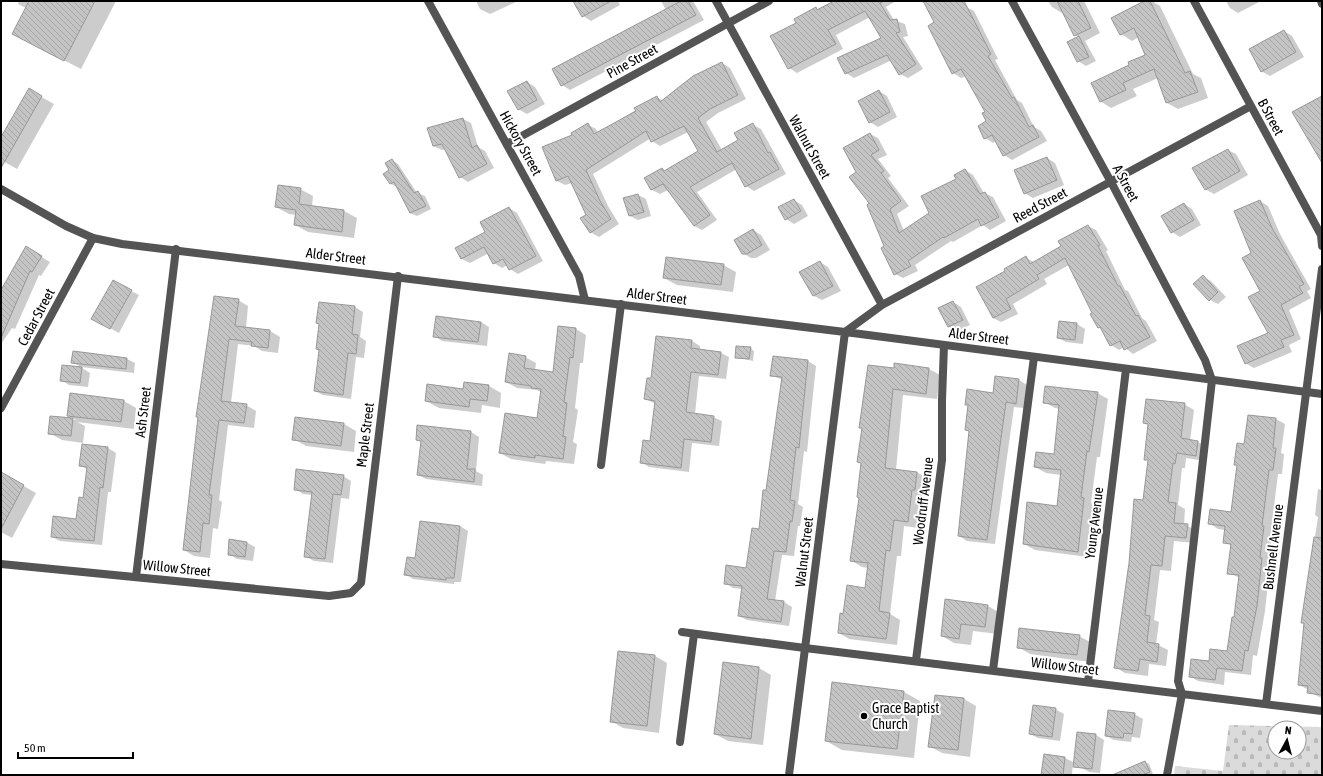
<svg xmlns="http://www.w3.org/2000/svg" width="1323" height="776" font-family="'Asap Condensed',sans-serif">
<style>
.cemetery{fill:url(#cemetery-stones);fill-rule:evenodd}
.shadow{fill:#0003}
.building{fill:url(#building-back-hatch);stroke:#989898}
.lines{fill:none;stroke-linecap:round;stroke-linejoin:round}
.service{stroke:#545454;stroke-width:8}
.minor{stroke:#545454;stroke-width:8}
.tertiary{stroke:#545454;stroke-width:8}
.poi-dot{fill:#000;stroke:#fff;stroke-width:1.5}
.labels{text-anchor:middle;stroke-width:4;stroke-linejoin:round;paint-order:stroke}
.street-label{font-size:14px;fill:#000;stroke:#fff}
.poi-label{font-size:14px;fill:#000;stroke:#fff;text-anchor:start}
</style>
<defs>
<pattern id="cemetery-stones" width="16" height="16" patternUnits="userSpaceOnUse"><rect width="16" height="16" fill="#dbdbdb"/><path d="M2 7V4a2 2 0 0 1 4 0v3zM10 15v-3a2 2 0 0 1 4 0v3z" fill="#bababa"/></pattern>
<pattern id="building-back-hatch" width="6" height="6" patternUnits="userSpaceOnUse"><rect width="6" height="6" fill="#c4c4c4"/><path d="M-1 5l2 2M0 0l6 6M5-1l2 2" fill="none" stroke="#a7a7a7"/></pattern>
</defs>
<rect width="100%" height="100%" fill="#fff"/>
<!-- cemetery -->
<path class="cemetery" d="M1229,725L1322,727V775H1174L1175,766L1223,771ZM1275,728H1299V752H1275Z"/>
<!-- shadow -->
<path class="shadow" d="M19,1H116L81,69L13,34L26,8L18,4Z
M476,1H518L490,14L480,9Z
M578,1H618L620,5L591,21L583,16Z
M661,1H693L704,20L570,90L562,85L666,10Z
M834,1H896L886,7L894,20L905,24L908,36L903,37L923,69L908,78L900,74L892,60L854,78L846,73L883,38L870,17L836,35L843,49L797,73L789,68L797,23L795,20Z
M924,1H963L966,7L974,11L998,59L995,60L1017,100L1022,103L1034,127L1041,131L1047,141L1012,160L1004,155L996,141L993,143L985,138L988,122L986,112L966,76L961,78L953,73L935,23Z
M1048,1H1084L1100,33L1085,41L1096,61L1086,66L1078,61V37L1075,35L1064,12L1062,13L1052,7Z
M1146,1H1152L1160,6L1193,74L1201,78L1208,98L1178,109L1167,103L1158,78L1133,89L1137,96L1111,108L1100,101L1130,66L1147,55L1139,37L1132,41L1121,34Z
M1226,1H1261L1238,13L1230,8Z
M1284,31L1292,36L1304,57L1270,76L1261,71Z
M722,63L730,68L746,99L718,113L706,122L722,150L739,141L753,125L761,129L786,174L754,191L746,186L737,169L697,192L717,220L702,230L694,226L668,190L660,194L652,190L662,169L665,171L699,151L688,132L660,146L652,141L651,138L593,174L608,206L619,224L599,237L590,232L587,216L572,183L565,185L557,181L543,147L573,135L588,125L596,129L598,133L657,97L663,101Z
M527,82L535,87L545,104L527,114L518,109Z
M29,90L54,104L17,169L1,160V139Z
M879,91L887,96L897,117L878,127L870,122Z
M463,119L471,123L478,147L485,151L494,168L468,182L460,177L446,149L442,150L433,146Z
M870,134L878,138L887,155L878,159L891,176L888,178L909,206L897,214L904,231L931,213L965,170L973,175L984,193L993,197L1006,221L990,230L983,225L953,242L951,241L915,265L918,271L903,278L895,274L858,172Z
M1228,150L1236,154L1248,175L1214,194L1205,189Z
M1047,158L1055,163L1064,185L1033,198L1024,193Z
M392,160L398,164L417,193L425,196L431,209L417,216L410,213L397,187L391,184L390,170Z
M300,189L313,196L312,206L344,211L357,218L354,238L308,232L295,225L297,215L289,214L276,207Z
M638,195L646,199L651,216L638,220L630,216Z
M794,200L802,205L808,216L794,224L786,219Z
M1260,201L1268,206L1280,234L1311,289L1307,291L1311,298L1289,310L1301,339L1289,345L1292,352L1254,368L1245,363L1270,333L1252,253Z
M1184,204L1192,209L1201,225L1180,237L1172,232Z
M509,208L517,213L543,261L518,274L510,269L508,265L502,268L494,263L489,253L470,263L462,259Z
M1088,226L1096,230L1108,250L1106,251L1125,290L1128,291L1142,318L1146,321L1157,341L1133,354L1124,347L1119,350L1111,345L1103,330L1098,327L1093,313L1069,265L1044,279L1047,284L1013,304L1018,314L1001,322L993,318L1007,272L1026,258L1034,262L1062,247Z
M753,230L761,235L770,250L756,258H751L743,253Z
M26,248L50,262L41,276L39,275L15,329L12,328L1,344V293Z
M820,262L828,267L841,291L822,300L814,296L801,272Z
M723,265L736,272L733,292L677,285L664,278Z
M1203,277L1211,281L1226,297L1218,304L1210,300Z
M131,291L139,295L119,333L93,319Z
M238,300L248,306L246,328L270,331L280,337L278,353L262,351L254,346L238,344L231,403L246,405L256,411L254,428L228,425L219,500L222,502L218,529L213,528L210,558L194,556L184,550L199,418L197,417Z
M953,302L961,307L970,325L957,331L949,327Z
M320,303L355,307L363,312L360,337L366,341L364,358L356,357L351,399L323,395L315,391L320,350Z
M481,322L489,327L487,346L442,341L434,336Z
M1077,324L1085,329L1083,344L1066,342L1058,338Z
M576,329L586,335L583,363H580L575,408L578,410L573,442L577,444L574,464L546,461L545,464L511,459L500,453L538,419L542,393L537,390L517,388L506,382L525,357L536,363L535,371L554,373Z
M692,341L700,346V350L721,353L729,357L726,379L699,376L695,414L713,417L722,421L719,446L692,443L689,472L649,467L641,462L651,442L656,404L645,399L652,379Z
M750,348L754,351L753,361L736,357Z
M74,352L127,359L135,363L134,373L81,367L72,362Z
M773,357L808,361L816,366L807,452L804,451L798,504L803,507L800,526H798L794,556L782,555L775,601L784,602L792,607L789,626L747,620L739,616L742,589L733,588L725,583L747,569L759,530L767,491L783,380L771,375Z
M895,364L929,369L940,375L937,399L903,395L896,470L917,472L927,479L925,495H923L919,528L904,526L901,556H897L890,614L900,620L897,645L849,639L839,633L844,615L866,589L869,568L862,567L852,561L860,498L862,464L858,462L863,429L861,428L895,369Z
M63,366L82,368L90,373L88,387L69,385L61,380Z
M996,378L1019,380L1027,385L1024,408L1014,407L995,544L967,541L959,536L970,432L966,430L969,406L966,404L994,394Z
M465,383L489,386L501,393L500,408L482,405L481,413L439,408L426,401L464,390Z
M1097,393L1108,399L1100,457H1097L1091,503L1094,505L1088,557L1035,550L1024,544L1057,507L1061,475L1046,473L1035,467L1055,455L1060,409L1055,408L1044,402Z
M124,401L136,408L134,429L77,422L85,426L83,443L62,440L49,433L51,417L76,420L68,415Z
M1184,404L1194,410L1190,441L1198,442L1207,447L1205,461L1186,458L1185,468H1182L1178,505L1185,509L1184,525L1197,530L1195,543L1174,541L1171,571L1160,570L1154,620L1159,622L1156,644L1168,650L1166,666L1149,664L1148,676L1125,673L1115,667L1144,501L1149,461L1145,459L1149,425L1144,422Z
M1249,416L1276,419L1285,424L1281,453L1284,454L1282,474H1278L1271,531L1272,532L1269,563L1270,564L1265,611L1257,656L1253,655L1251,675L1225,672L1224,685L1198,681L1190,676L1228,652L1235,618L1240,578L1229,573L1232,546L1224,542L1226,530L1218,529L1209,523L1232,513L1238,466L1235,465L1245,445Z
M296,418L344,424L356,431L354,452L306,446L294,439Z
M418,426L471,432L479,437L476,471L483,475L482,486L426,479L418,475L422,442L417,440Z
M108,448L116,453L111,492H108L102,545L60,541L52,537L77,520L84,499L88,470L80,465Z
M1,473L36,493L12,538L1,532Z
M343,476L351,481L349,499L341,498L333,563L314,561L305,556L313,495L303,494L295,489Z
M1322,481V698L1308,692L1309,690L1299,685L1304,623L1302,622L1318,517L1315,515L1318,489L1321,490Z
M460,526L468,531L461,582H454V584L413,579L405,574L416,559Z
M246,542L255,547L253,561L237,559L229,554Z
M988,606L1000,613L998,634L973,631L971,645L954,643L942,636Z
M1079,636L1092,643L1090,662L1030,654L1018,647Z
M655,656L667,663L659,733L623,728L611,721Z
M723,664L759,668L771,675L763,745L728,741L715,734Z
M904,692L920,701L914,758L842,750L826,741Z
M964,699L976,706L970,757L942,753L929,746Z
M1055,709L1064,714L1060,741L1038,738L1030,734Z
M1134,714L1143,719L1140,738L1132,737L1131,742L1114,740L1106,736Z
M1096,735L1104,740L1100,773L1089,772L1080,767Z
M1045,755L1065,758L1073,762L1072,775H1042Z
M1145,762L1149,764L1153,774L1130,775Z"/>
<!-- building -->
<path class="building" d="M29,1H95L64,61L12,34Z
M573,1H611L582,17Z
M681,1H688L696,15L561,86L552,69Z
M834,1H884L880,3L890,20L897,19L900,32L896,33L916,64L899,75L887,55L845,74L837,58L881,38L865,11L828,30L836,44L788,69L770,36L796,23L794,19L816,7L817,10Z
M923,1H964L991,54L988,56L1012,98L1014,97L1029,127L1033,125L1039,137L1003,156L992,135L984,139L978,126L986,121L982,113L985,112L961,69L952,74L928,26L934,22Z
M1057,1H1078L1091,28L1074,36Z
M1144,1H1150L1185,73L1190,71L1198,92L1166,103L1154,69L1123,83L1126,90L1100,102L1091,83L1129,65L1128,62L1145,55L1134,28L1120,35L1111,18Z
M1284,30L1296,52L1261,72L1249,49Z
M1079,36L1089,57L1077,62L1067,42Z
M722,62L738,95L710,109L698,118L717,152L738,140L734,133L753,123L768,153L770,152L779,169L745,187L732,163L690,187L710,215L694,226L663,184L651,190L644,178L662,168L664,171L698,151L684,126L651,142L646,131L586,170L600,201L611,219L590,233L580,218L586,215L568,176L556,181L542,147L572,135L571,133L588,123L594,134L636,111L634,108L657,96L660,102L693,76Z
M527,81L537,100L518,110L507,91Z
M29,88L42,96L1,168V137Z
M879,90L890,112L869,123L858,101Z
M1322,96V163L1292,112Z
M463,118L472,148L477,145L487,164L459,178L442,144L433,146L427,128Z
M870,133L879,150L871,155L884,171L881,173L901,201L890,209L899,233L929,213L921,196L956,179L954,175L965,169L980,194L985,192L999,217L981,226L978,219L944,238L943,237L908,261L911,266L894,275L881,248L884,246L867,205L869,203L849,177L856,172L843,148Z
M1228,149L1240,171L1205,190L1192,168Z
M1047,157L1057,180L1024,194L1014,170Z
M392,159L414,193L418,191L426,206L410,213L394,182L390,184L383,174L389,170L385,163Z
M278,185L301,188L299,204L344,210L342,232L294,225L296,210L275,207Z
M638,194L644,212L629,216L623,198Z
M794,199L801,211L785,220L778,207Z
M1260,200L1272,228L1304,284L1299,287L1303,293L1281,305L1294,335L1281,340L1284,347L1245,364L1237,346L1268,333L1248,297L1260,291L1242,258L1251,253L1234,211Z
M1184,203L1194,220L1171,233L1161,216Z
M509,207L536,256L509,270L503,259L493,264L484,247L461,259L455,248L485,232L480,222Z
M1088,225L1100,245L1098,246L1118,286H1120L1136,316L1138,315L1150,337L1124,350L1120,341L1110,346L1100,327L1098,328L1090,314L1092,313L1065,258L1037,275L1039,279L1006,299L1011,309L993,318L976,287L1005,271L1004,269L1026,256L1030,264L1061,246L1058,241Z
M753,229L762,245L747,254H742L734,240Z
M26,246L42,256L32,272L30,271L1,338V290Z
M666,257L724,264L721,285L663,278Z
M820,261L833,286L813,296L799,272Z
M1203,275L1218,292L1209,301L1193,284Z
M113,280L132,290L110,329L91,319Z
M214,296L239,299L235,326L270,330L268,348L251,346L252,342L229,339L221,401L247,404L244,423L219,420L209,495H212L209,524L203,523L200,552L183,550L198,417H196Z
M953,301L963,320L948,327L938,308Z
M319,302L355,306L352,334L358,335L356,354L348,353L343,395L314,391L319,350L316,349L319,324L316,323Z
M436,316L481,322L478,342L433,337Z
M1059,321L1077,323L1075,340L1057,338Z
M558,326L576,328L573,358L570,357L564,402L567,403L563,436L566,437L563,459L535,455V458L499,453L505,413L537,418L541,389L531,388V386L505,382L509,353L526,356L524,368L553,372Z
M656,336L692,340L691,348L721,352L718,375L691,372L686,412L714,416L711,442L684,439L681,468L640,463L643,440L650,441L655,401L644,399L647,378H651Z
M736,346L751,347L749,359L735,358Z
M73,351L127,358L126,369L71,363Z
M773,356L808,360L799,448L796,447L790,500L795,501L792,522L790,521L786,552L774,551L767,599L784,601L781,622L738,616L742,586L724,584L726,565L746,568L752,528L759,529L763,490H766L782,377L770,376Z
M894,363L929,368L926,394L893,389L885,468L917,472L915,490H912L908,522L894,520L890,551L886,550L879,611L890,613L886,639L838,633L840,613L843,614L847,585L865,588L868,563L850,561L859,498L857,497L861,463L857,462L862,428H859L868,365L894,368Z
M62,365L82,367L80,383L60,381Z
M995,376L1019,379L1016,404L1006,402L987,540L958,536L969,431L965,430L968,405H965L967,389L993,393Z
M464,382L489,385L487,401L470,399L469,407L425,401L427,384L463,389Z
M1045,386L1098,392L1089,452L1087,451L1081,497L1084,498L1078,552L1023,544L1027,502L1057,506L1061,470L1034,467L1036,452L1054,454L1059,405L1043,403Z
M70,393L124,400L121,422L67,416Z
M1146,399L1185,403L1181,438L1198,441L1196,456L1177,453L1175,464L1173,463L1168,502L1176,503L1174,523L1188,524L1186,538L1165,536L1162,566L1151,565L1145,615L1150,616L1147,642L1159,644L1157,662L1140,659L1138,671L1114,668L1129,563L1134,499L1143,500L1148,460H1144L1148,424L1143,423Z
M1248,415L1276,418L1273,448H1276L1273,470H1269L1262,526H1264L1260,557L1262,558L1257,606L1248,651L1245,650L1242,671L1217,668L1215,680L1189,677L1191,659L1209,661L1210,649L1227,651L1232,617H1234L1239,575L1227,574L1231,544L1223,543L1225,526L1208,524L1210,509L1231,512L1237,465H1234L1237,443L1244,444Z
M50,416L73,418L71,436L48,434Z
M295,417L344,423L341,446L292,440Z
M417,425L471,431L467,469H475L474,482L417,475L421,441L416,440Z
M82,444L108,447L103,488L100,487L94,541L51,537L53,516L76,519L79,497L83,498L87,467L79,466Z
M296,469L344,475L341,495L333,494L325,559L304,557L312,492L294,490Z
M1,472L24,485L1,529Z
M420,521L460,526L454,578H446V580L404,575L407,557L415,558Z
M1314,537L1322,538V695L1307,693L1308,686L1298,685L1304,623H1301Z
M229,539L247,542L245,557L228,555Z
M945,599L988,605L985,627L961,624L959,639L941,636Z
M1019,628L1080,635L1077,655L1017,648Z
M618,651L655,655L647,726L610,722Z
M723,662L759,667L751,739L714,734Z
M832,682L904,691L897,749L825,741Z
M935,695L964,698L958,750L928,747Z
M1033,705L1056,708L1052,737L1029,734Z
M1108,710L1135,713L1132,734L1124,733L1123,738L1105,736Z
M1077,732L1096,734L1092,769L1073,767Z
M1044,754L1065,757L1063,775H1041Z
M1145,761L1150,772L1142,775H1112Z"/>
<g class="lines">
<!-- service -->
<path class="service" d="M682,632L805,648
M993,670L1034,357
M1182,694L1178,681L1212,380
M680,742L694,634"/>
<!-- minor -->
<path class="minor" d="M428,1L579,276L585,300
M716,1L882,305
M1012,1L1111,182L1205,360L1212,380
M1194,1L1321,235L1322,246
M507,144L769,1
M845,332L882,305L1251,106
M1,408L93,238
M601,465L621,304
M1,564L329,596L351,593L361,583L398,276
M136,577L176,249
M805,648L1322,711
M916,660L942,460V400L944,345
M1088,682L1126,369
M1266,704L1322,269
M1167,775L1182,694"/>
<!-- tertiary -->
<path class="tertiary" d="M1321,1L1322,4
M1,189L66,226L93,238L122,244L845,332L1322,394
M789,775L845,332"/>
</g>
<!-- markers -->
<circle class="poi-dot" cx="864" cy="716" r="4"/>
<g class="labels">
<!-- street labels -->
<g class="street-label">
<text transform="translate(632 61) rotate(-29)" y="5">Pine Street</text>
<text transform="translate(1271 117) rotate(62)" y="5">B Street</text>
<text transform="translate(521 143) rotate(61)" y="5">Hickory Street</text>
<text transform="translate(810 147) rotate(61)" y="5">Walnut Street</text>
<text transform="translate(1126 183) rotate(62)" y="5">A Street</text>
<text transform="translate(1040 205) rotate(-28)" y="5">Reed Street</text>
<text transform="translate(336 256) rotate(7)" y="5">Alder Street</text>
<text transform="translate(657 296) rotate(7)" y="5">Alder Street</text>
<text transform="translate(36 317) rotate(-62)" y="5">Cedar Street</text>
<text transform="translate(979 336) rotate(7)" y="5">Alder Street</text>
<text transform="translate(143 412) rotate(-83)" y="5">Ash Street</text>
<text transform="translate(365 435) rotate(-83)" y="5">Maple Street</text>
<text transform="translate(923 501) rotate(-83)" y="5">Woodruff Avenue</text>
<text transform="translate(1094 523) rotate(-83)" y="5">Young Avenue</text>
<text transform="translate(1273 547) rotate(-83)" y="5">Bushnell Avenue</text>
<text transform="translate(804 552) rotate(-83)" y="5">Walnut Street</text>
<text transform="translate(177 568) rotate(6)" y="5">Willow Street</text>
<text transform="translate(1065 666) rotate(7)" y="5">Willow Street</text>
</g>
<!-- poi labels -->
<g class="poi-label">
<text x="872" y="713">Grace Baptist<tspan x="872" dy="16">Church</tspan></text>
</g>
</g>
<!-- border -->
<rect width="1323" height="776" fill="none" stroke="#000000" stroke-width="4"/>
<!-- north arrow -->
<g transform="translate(1287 740) rotate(7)"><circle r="19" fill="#ffffff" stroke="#999999"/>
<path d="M0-3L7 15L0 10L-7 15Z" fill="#000000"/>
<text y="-6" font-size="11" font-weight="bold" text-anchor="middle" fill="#000000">N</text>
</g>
<!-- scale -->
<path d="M18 752v6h115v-6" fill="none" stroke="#000000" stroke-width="2"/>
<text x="24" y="752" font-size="12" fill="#000000" stroke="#ffffff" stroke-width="3" paint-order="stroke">50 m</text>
</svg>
